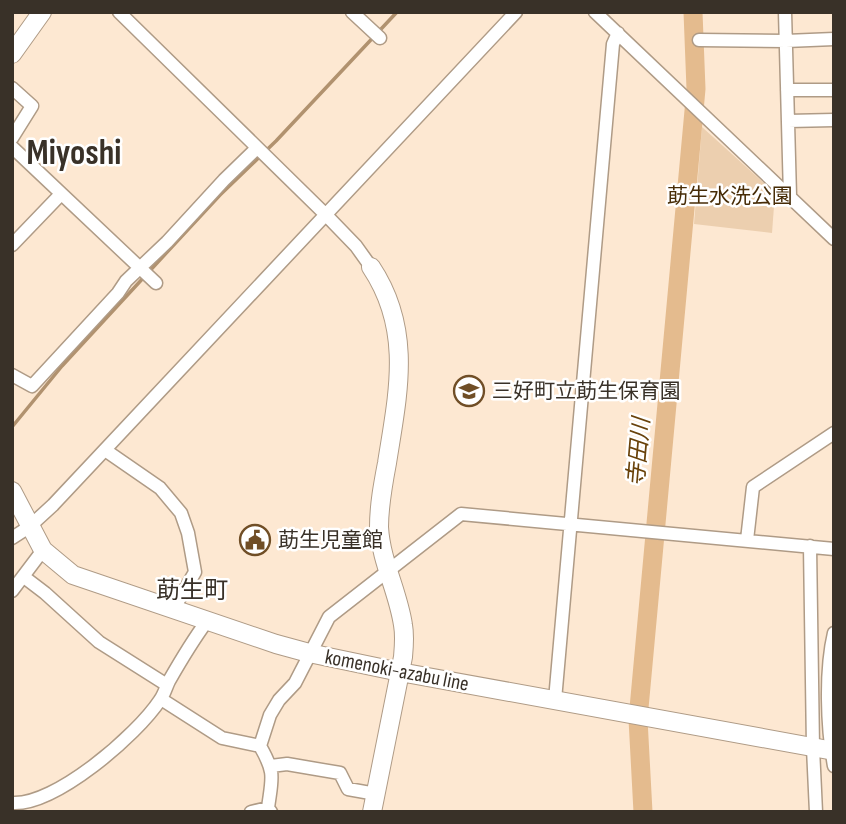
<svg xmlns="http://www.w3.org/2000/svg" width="846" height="824" font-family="'Sofia Sans Condensed','Noto Sans JP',sans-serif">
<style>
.green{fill:#eccfaf}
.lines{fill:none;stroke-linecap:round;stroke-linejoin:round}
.stream{stroke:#b1926f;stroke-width:3.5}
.river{stroke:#e4bb8e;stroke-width:19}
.street-casing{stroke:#af9b86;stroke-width:15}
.secondary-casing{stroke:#af9b86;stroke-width:20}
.street{stroke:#fff;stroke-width:12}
.secondary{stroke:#fff;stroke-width:18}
.labels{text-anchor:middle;stroke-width:5;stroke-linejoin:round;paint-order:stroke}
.park-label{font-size:21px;fill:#472c07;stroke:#fff}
.poi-label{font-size:21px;fill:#393128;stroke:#fff;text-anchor:start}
.street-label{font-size:21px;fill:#393128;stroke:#fff}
.water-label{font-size:23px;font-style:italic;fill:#69420a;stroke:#fff}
.quarter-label{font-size:24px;fill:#393128;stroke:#fff}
.town-label{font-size:35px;font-weight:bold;fill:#393128;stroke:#fff}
</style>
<rect width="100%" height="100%" fill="#fde8d2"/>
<!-- green -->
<path class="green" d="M702,127L775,193L772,233L694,224Z"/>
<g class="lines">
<!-- stream -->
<path class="stream" d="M12,427L62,366L157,263L220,195L276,141L397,12"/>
<!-- river -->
<path class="river" d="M643,812L638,719L696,89L693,12"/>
<!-- street casing -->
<g class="street-casing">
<path id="street" d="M119,12L326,215L356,246L371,267
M352,12L380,38
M595,12L834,239
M785,12L790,196
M699,40L786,41L834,39
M12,88L32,106L12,138
M787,90H834
M788,121L834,120
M12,147L156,283
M12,245L61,194
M12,375L32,386L118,293L126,281L167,242L224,180L257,148
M105,450L160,488L181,513L188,533L195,572L173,610
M12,538L29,527L53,505L516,12
M747,540L753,487L834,433
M810,546L813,748L816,812
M24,577L45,593L99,642L167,685
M12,591L43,550
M834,633C825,671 827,727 834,766
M161,699L222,738L260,746
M555,700L613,44L618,33
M271,766L287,764L340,773L348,789L376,794
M12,803C55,806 137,735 160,700C164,695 166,687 169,681C181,660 193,640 207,621
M251,812L268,808
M271,812L268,808C272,777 276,774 260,746L270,715L279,700L295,683L329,617L461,514L834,549"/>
</g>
<!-- secondary casing -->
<g class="secondary-casing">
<path id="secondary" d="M12,54L42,12
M371,267C413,330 398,393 387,463C383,484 379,505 379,527C381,562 398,591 403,625C405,636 404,646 403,657L372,812
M12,491L43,550L73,575L276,644L309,653L400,672L834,751"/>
</g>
<!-- street -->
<use href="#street" class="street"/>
<!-- secondary -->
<use href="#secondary" class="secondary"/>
</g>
<!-- icons -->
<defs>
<g id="school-ring" transform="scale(1.575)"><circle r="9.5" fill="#fff" stroke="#704e26" stroke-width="1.5"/><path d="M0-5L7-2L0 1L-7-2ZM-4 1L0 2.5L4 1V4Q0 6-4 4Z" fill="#704e26"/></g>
<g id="civic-ring" transform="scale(1.575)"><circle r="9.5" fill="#fff" stroke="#704e26" stroke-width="1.5"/><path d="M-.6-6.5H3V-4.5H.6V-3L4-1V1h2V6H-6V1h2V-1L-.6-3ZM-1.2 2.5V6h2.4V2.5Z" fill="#704e26"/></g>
</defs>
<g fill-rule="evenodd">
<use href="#school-ring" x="469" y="391"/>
<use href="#civic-ring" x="255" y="540"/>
</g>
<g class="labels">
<!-- park labels -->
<g class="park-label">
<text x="730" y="203">莇生水洗公園</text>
</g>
<!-- poi labels -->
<g class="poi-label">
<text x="492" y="398">三好町立莇生保育園</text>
<text x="278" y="547">莇生児童館</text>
</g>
<!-- street labels -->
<g class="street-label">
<text transform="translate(397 670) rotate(11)" y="7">komenoki-azabu line</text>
</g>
<!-- water labels -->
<g class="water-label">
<text transform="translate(638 452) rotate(-85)" y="8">寺田川</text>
</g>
<!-- quarter labels -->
<g class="quarter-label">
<text x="192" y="598">莇生町</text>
</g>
<!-- town labels -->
<g class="town-label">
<text x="74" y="164">Miyoshi</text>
</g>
</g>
<!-- border -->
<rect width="846" height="824" fill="none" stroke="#393128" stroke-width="28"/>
</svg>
